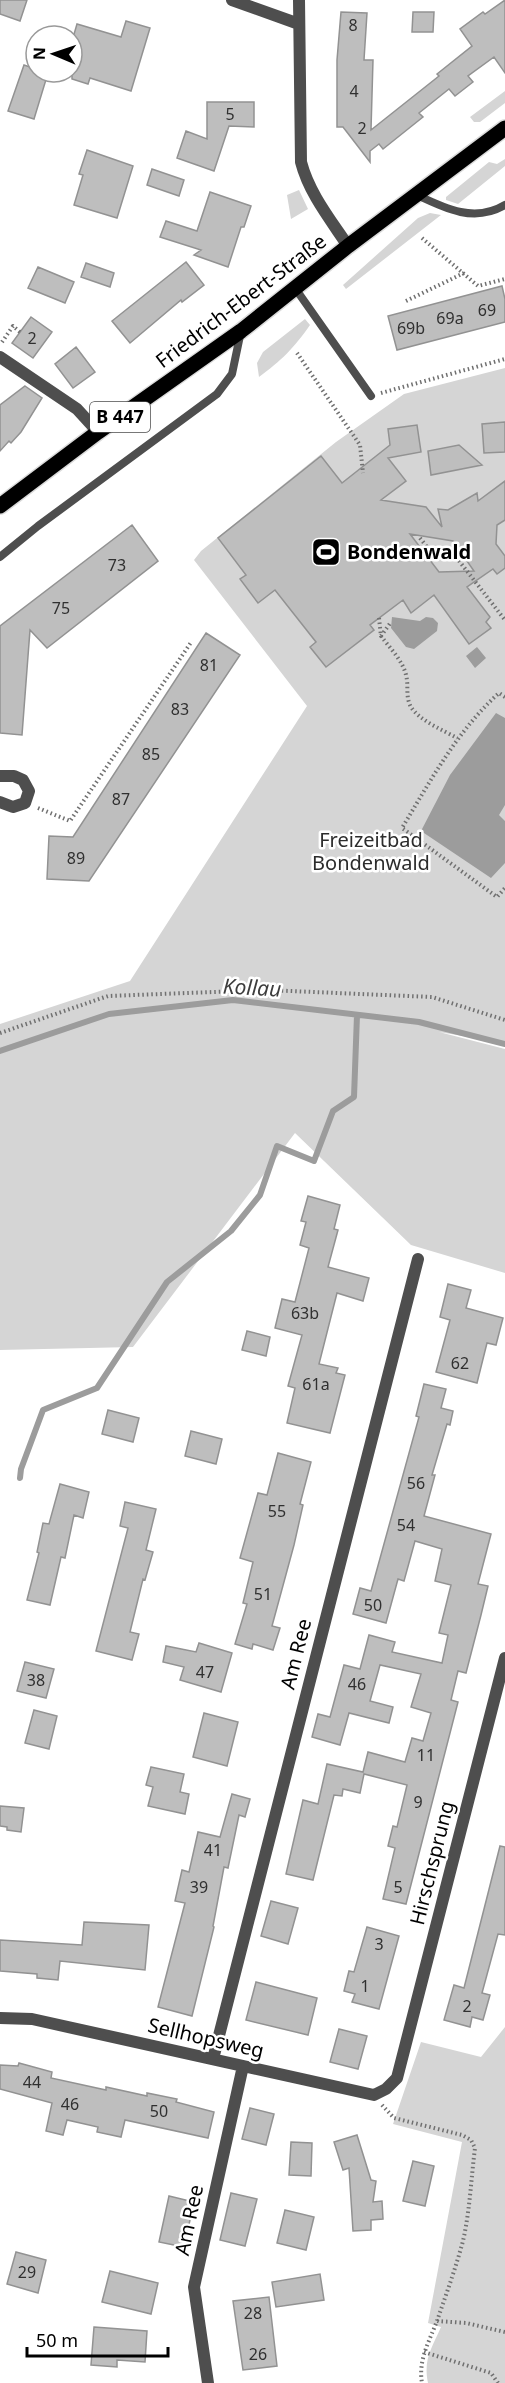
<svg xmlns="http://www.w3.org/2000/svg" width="505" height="2383" font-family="'Noto Sans',sans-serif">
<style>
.green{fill:#d5d5d5}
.water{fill:#9c9c9c}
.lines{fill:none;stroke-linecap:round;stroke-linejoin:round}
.stream{stroke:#9c9c9c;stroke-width:6}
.building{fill:#bebebe;stroke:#929292;stroke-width:1.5;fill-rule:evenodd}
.primary-casing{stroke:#dbdbdb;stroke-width:18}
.path{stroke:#707070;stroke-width:4;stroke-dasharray:1.5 3;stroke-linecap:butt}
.lane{stroke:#4e4e4e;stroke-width:8}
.street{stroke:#4e4e4e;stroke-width:12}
.primary{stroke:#000;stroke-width:15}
.labels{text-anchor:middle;stroke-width:5;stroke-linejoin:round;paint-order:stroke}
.number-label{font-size:16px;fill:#303030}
.shield{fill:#fff;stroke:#4c4c4c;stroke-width:1.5}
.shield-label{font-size:18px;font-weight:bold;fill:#000}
.street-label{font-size:20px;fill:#000;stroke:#fff}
.poi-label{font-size:20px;font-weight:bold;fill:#000;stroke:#fff;text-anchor:start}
.park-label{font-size:20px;fill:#2c2c2c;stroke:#fff}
.water-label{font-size:21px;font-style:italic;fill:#3d3d3d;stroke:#fff}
</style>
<rect width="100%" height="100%" fill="#fff"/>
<!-- green -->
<path class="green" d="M505,91V103L480,122H474L470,117Z
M505,159V166L458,204L446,200V197L489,162L497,164Z
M299,190L308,209L291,219L287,195Z
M430,213L441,215L346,289L343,285L418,218Z
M265,278L267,282L233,311L228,306Z
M305,319L310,325C294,348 281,361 259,377L257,363L263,352Z
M505,368V1043L439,1032L505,1049V1273L411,1245L295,1133L133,1347L0,1350V1024L130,981L307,706L194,560L201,551L336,442L404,394Z
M505,2027V2383H428C423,2359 432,2348 441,2327L428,2323L462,2142L393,2124L421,2042L481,2057Z"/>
<!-- water -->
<path class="water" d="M392,617L420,621L426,617L433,618L438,623L437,631L414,649L406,647L391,628Z
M477,647L486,658L475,668L466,656Z
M496,713L505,718V805L499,815L505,821V863L491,878L421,831L450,775Z"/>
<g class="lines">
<!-- stream -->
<path class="stream" d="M0,1051L109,1014L233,1000L419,1022L505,1044
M20,1478L21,1469L43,1410L97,1388L167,1282L231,1231L260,1195L277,1146L314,1161L333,1111L354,1097L357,1015"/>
</g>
<!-- building -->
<path class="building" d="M0,0H27L20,21L0,14Z
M505,0V73L494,57L468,76L473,82L455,96L449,89L419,113L423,117L383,149L379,144L370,151V162L343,127H337V60L341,12L367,13L364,60H373L371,130L439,76L437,74L472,46L460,29L483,12L485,14Z
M413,12H434L433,32H412Z
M126,21L150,28L131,91L90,78L88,84L72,79V41L77,24L121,37Z
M24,65L36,69V72L48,73L34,119L8,111Z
M207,102H254V127L229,126L214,171L177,158L186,131L207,139Z
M87,150L133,166L117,218L74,205L83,175L79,174Z
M152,169L184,180L179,196L147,185Z
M210,192L251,206L244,227H241L228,267L194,255L201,250L160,237L166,221L197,231Z
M186,262L204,285L182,302L181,300L130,343L112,321Z
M86,263L114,273L110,287L81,277Z
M38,267L74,282L65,303L28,288Z
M502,286L505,299V322L397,350L388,316Z
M31,317L52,332L33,358L12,343Z
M76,347L95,372L73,388L55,364Z
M25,386L42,398L21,432L11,443L9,441L0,451V405Z
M505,422V452L484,453L482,424Z
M417,425L421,452L388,458L406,481L381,500L426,507L442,527L438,509L448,510L477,493L478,501L505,481V520L497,525L496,544L505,556V568L497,574L493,569L467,587L490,617L486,622L491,628L469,644L434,595L411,613L403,600L370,625L374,630L326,667L310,647L316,642L275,590L258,603L240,579L246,575L218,538L321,456L342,483L390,445L388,429ZM410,534L453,541L474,571L439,572Z
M459,445L482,465L431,475L428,451Z
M132,525L158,561L47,648L30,630L22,735L0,733V626Z
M206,633L240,655L89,881L47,879L49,836L73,837Z
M308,1196L340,1205L334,1229L338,1230L328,1267L369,1278L363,1301L337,1293L319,1364L338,1368L336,1373L345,1375L330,1433L287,1423L295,1388L288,1386L302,1335L275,1328L282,1299L295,1302L309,1248L300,1245L306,1222L301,1221Z
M448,1284L471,1290L466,1308L503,1318L496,1345L487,1343L477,1383L436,1372L450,1320L440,1317Z
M247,1331L270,1337L266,1356L242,1350Z
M424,1384L446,1389L441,1408L453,1411L450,1425L447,1424L432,1475H435L424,1516L491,1534L478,1584L488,1586L481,1615L466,1673L458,1671L451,1700L458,1702L406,1904L383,1899L395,1848L388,1846L393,1826L397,1827L407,1785L364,1774L360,1793L343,1789L342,1796L334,1795L313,1880L286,1874L303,1800L318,1804L327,1764L363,1772L368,1752L405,1762L412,1738L423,1741L431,1713L411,1707L421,1674L380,1665L370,1701L393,1707L389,1723L349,1713L340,1745L312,1737L318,1714L330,1717L344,1665L360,1669L369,1635L395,1642L392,1652L442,1663L448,1635L439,1633L451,1585L435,1581L442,1549L415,1541L404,1581L398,1579L386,1623L353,1614L360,1588L371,1591L419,1417L416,1416Z
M108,1410L139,1418L133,1442L102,1434Z
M191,1431L222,1439L216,1464L185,1456Z
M278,1453L311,1462L300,1504L303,1505L294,1545L272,1626L280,1628L273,1650L253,1644L252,1649L235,1644L247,1604L243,1603L253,1562L240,1558L258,1493L267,1495Z
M60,1484L89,1492L83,1518L74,1515L65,1558L61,1557L50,1605L27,1600L39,1553L37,1552L43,1523L49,1524Z
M125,1502L156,1509L146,1550L153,1552L145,1580L143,1579L130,1632L139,1634L132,1660L96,1651L128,1528L120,1526Z
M199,1643L232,1653L221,1692L180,1680L184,1667L163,1662L166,1646L196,1652Z
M25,1662L54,1669L46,1698L17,1691Z
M34,1710L57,1716L49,1749L25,1743Z
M204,1713L238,1722L227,1766L193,1757Z
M151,1767L184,1774L180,1792L189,1794L185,1814L148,1806L153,1787L146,1785Z
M232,1794L250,1799L245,1817L239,1815L228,1868L224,1867L213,1926L214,1927L192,2016L158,2007L185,1903L175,1901L182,1870L189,1872L198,1832L220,1837Z
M0,1806L24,1808L21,1832L7,1830V1827L0,1826Z
M500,1846L505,1847V1935L498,1934L482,1993L490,1995L483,2020L472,2017L470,2027L444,2020L454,1985L464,1988Z
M271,1901L298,1908L288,1944L261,1936Z
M84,1922L149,1925L145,1970L60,1961L58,1980L37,1978V1974L0,1971V1940L82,1945Z
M367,1927L399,1936L379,2009L352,2002L355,1994L344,1991L349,1971L354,1972Z
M256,1982L317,1998L308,2035L246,2020Z
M339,2029L367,2036L358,2069L330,2062Z
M19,2063L52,2072L51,2078L106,2090V2087L147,2096V2093L177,2099L176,2102L214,2112L208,2138L125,2120L121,2137L97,2132L98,2127L67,2120L63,2135L46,2131L52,2103L0,2089V2065L18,2066Z
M250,2108L274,2114L266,2145L242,2139Z
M357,2135L371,2180L376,2181L373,2202L382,2201L383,2219L371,2220V2230L353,2231L349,2168L343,2170L334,2142Z
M291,2142L312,2143L311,2176L289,2175Z
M413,2161L434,2166L425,2206L403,2201Z
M231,2193L257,2199L245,2246L220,2240Z
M169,2196L194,2202L184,2247L159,2242Z
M285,2210L314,2217L306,2250L277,2243Z
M16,2252L46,2260L38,2293L7,2284Z
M110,2271L158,2283L151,2314L102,2302Z
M320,2274L324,2300L276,2307L272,2282Z
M269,2297L277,2366L243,2370L233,2301Z
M94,2327L147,2331L145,2362L117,2360V2367L91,2365Z"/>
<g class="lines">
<!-- primary casing -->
<g class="primary-casing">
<path id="primary" d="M0,506L98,432L241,331L348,246L505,128"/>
</g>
<!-- path -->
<path class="path" d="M422,238L478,286L505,279
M406,301L464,273
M2,342L13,326L20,332
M297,353L360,445L363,473
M381,393L505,359
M420,538L434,556L456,557L505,620
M379,618L381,636L391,622
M381,636C389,647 403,661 406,675C409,686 405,696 411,707C420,721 443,730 457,738
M505,697L499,693C457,731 431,780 402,828L497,897L505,888
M38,808L70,821L192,641
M0,1033L108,996L266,990L432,997L505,1020
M382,2105L394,2118L462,2135L471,2140L475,2148C471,2179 470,2210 463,2241C456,2267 446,2295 437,2321C429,2342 418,2360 422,2383
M437,2321L466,2323L505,2332
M424,2352L491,2373L498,2383"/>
<!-- lane -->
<path class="lane" d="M417,195C446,209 475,223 505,205
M295,288L371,396
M0,557L38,526L217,394L232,374L241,331"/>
<!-- street -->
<path class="street" d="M232,0L299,24
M299,0L301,162C309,193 330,219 348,246
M0,357L77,409L98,432
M0,776H14L23,780L29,791L25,803L13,807L0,802
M0,2018L32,2019L374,2095L386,2089L397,2078L505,1658
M213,2059L418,1259
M208,2383L194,2287L243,2066"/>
<!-- primary -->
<use href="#primary" class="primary"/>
</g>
<!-- icons -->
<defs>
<g id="stadium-square" transform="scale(1.5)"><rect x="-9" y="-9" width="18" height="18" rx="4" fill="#000" stroke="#fff"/><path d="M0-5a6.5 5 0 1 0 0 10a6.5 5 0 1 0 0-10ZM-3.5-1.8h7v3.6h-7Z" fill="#fff"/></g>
</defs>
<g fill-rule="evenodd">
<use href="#stadium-square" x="326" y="552"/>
</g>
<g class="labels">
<!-- number labels -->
<g class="number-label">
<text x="353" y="31">8</text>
<text x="354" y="97">4</text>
<text x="230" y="120">5</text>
<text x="362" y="134">2</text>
<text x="487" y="316">69</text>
<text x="450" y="324">69a</text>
<text x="411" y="334">69b</text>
<text x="32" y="344">2</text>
<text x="117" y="571">73</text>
<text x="61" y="614">75</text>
<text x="209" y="671">81</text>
<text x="180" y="715">83</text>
<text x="151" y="760">85</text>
<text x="121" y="805">87</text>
<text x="76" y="864">89</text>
<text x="305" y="1319">63b</text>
<text x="460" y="1369">62</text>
<text x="316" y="1390">61a</text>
<text x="416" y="1489">56</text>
<text x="277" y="1517">55</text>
<text x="406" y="1531">54</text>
<text x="263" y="1600">51</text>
<text x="373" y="1611">50</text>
<text x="205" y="1678">47</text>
<text x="36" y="1686">38</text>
<text x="357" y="1690">46</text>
<text x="426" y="1761">11</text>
<text x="418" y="1808">9</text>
<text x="213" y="1856">41</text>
<text x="199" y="1893">39</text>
<text x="398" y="1893">5</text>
<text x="379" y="1950">3</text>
<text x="365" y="1992">1</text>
<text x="467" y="2012">2</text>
<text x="32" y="2088">44</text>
<text x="70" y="2110">46</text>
<text x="159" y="2117">50</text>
<text x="27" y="2278">29</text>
<text x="253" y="2319">28</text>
<text x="258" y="2360">26</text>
</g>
<!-- shield labels -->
<rect class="shield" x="90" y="402" width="60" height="30" rx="4.5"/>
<g class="shield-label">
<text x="120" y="423">B 447</text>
</g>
<!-- street labels -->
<g class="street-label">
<text transform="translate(241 301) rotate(-37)" y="7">Friedrich-Ebert-Straße</text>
<text transform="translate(296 1654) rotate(-76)" y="7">Am Ree</text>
<text transform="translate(432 1863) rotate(-76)" y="7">Hirschsprung</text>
<text transform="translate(206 2038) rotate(13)" y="7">Sellhopsweg</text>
<text transform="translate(189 2220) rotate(-78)" y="7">Am Ree</text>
</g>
<!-- poi labels -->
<g class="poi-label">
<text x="347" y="559">Bondenwald</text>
</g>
<!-- park labels -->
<g class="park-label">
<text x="371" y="847">Freizeitbad<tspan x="371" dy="23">Bondenwald</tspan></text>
</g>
<!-- water labels -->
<g class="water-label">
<text transform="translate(252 988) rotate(3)" y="7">Kollau</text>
</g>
</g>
<!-- north arrow -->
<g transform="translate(54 54) rotate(272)"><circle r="28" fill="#ffffff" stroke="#999999" stroke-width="1.5"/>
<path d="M0-4.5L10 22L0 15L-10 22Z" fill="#000000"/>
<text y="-9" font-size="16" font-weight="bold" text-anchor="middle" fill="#000000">N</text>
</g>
<!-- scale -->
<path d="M27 2347v9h141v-9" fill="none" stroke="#000000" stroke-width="3"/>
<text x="36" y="2347" font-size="18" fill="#000000" stroke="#ffffff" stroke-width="4.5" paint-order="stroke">50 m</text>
</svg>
